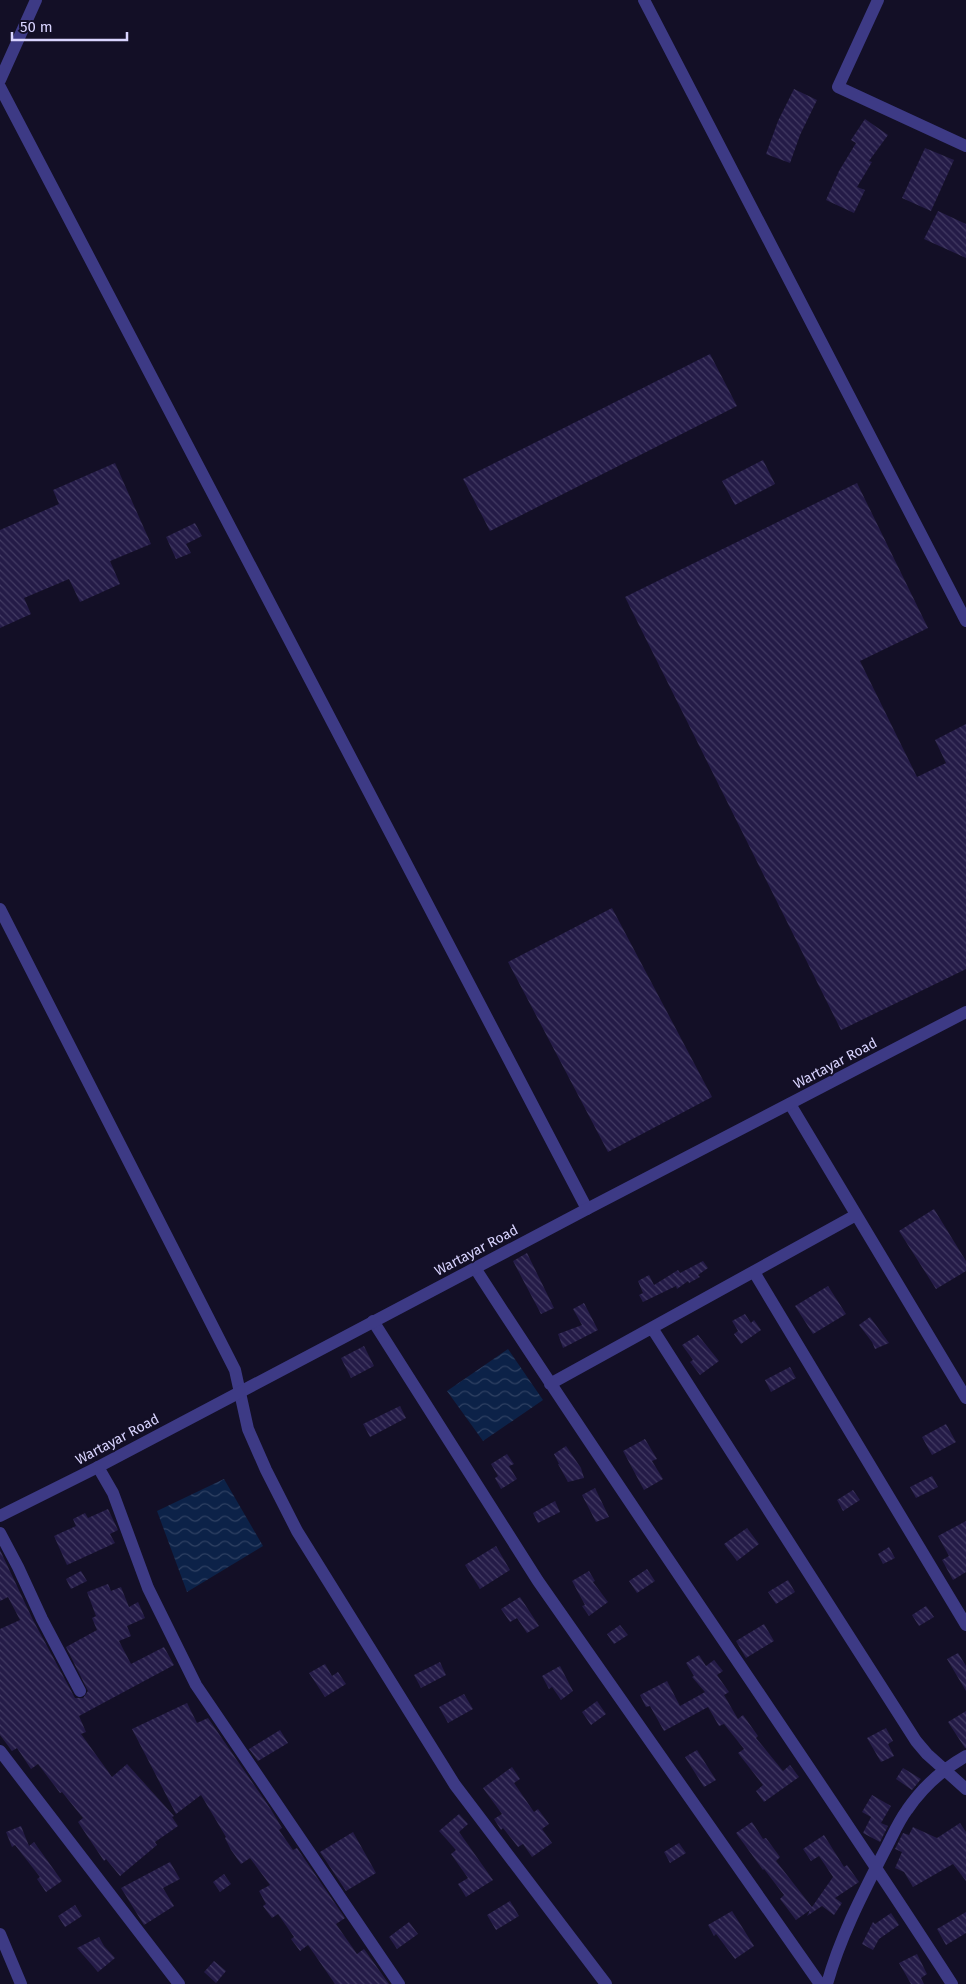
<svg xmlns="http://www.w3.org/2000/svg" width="966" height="1984" font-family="'Fira Sans',sans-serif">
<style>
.water{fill:url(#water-waves)}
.building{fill:url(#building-back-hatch)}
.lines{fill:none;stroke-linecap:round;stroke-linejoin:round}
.minor{stroke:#3d3a85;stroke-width:12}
.tertiary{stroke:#3d3a85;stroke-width:12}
.labels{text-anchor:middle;stroke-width:4;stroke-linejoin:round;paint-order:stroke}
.street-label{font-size:14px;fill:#d9d4ff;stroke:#130f26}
</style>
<defs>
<pattern id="water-waves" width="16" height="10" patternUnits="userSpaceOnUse" patternTransform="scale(1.25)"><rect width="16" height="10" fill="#0c2248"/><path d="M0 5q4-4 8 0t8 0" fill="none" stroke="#2f4163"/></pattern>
<pattern id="building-back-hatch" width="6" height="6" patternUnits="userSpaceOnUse" patternTransform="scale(1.25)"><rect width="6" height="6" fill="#241b47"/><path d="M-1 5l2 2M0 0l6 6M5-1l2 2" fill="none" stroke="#433b63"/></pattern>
</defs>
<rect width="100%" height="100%" fill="#130f26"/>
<!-- water -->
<path class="water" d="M508,1349L543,1400L483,1441L447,1391Z
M224,1479L263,1546L187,1592L157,1511Z"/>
<!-- building -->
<path class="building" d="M794,89L817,100L800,135L790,163L766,154L778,121Z
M865,119L888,135L869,161L872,162L857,187L865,190L854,213L826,200L839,171L856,143L851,140Z
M925,148L954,160L931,211L902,198Z
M938,211L966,224V258L924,239Z
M710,354L737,406L490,531L463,479Z
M763,460L775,484L735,505L722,481Z
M115,463L151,544L110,561L120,584L80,602L69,579L24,598L31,614L0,628V530L59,504L53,490Z
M857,483L928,628L860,661L917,777L946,763L935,740L966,724V969L841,1030L625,597Z
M195,523L202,536L186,544L191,553L176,559L166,537Z
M612,908L712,1097L608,1152L508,962Z
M934,1209L966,1261V1271L936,1289L899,1231Z
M527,1253L554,1308L541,1314L513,1261Z
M703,1261L708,1268L698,1275L700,1277L689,1283L688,1281L677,1289L676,1286L643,1302L639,1295L643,1293L638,1281L649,1275L654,1285L678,1270L680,1273Z
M828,1286L846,1314L813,1334L795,1306Z
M584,1303L598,1330L563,1348L558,1334L582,1325L573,1309Z
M745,1314L751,1323L754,1320L761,1330L741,1344L734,1334L738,1331L732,1321Z
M870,1317L889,1343L875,1349L872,1342L859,1325Z
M698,1335L719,1361L700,1375L690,1362L693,1360L682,1345Z
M364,1346L374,1366L351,1378L341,1358Z
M790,1367L796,1378L771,1392L765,1380Z
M400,1406L406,1418L370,1437L363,1424Z
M946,1424L956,1442L932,1455L922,1437Z
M645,1439L657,1459L652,1461L663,1479L644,1490L623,1451Z
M566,1446L581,1468L584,1478L568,1482L558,1464H559L554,1454Z
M507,1454L514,1464L509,1466L517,1479L501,1489L495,1478L498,1476L491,1464Z
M932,1476L938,1487L916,1498L910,1487Z
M595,1488L609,1517L596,1522L582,1495Z
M853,1490L860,1500L843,1511L837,1500Z
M555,1501L560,1512L538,1523L533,1513Z
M108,1509L118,1530L110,1534L115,1543L67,1565L54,1536L76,1526L73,1519L85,1513L88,1518Z
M966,1521V1572L953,1580L942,1560L949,1556L938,1536Z
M747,1528L759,1544L737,1561L724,1544Z
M496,1546L510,1570L480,1589L465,1565Z
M889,1547L895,1558L883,1564L878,1554Z
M0,1550L33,1620L75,1698H83L88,1691L66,1647L97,1630L92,1618L96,1616L87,1592L108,1584L111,1591L121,1587L129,1607L138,1602L145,1618L127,1626L131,1636L119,1641L131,1664L164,1647L174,1665L79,1716L86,1732L81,1734L112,1777L127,1764L174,1816L172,1817L178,1826L155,1842L157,1845L120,1876L106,1859L104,1861L78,1822L83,1818L62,1792L60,1793L38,1764L31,1769L17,1748L12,1751L0,1735V1629L20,1620L8,1597L0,1601Z
M647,1569L655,1581L637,1593L629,1581Z
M81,1571L87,1581L71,1589L66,1579Z
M589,1571L595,1581L593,1582L608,1602L589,1616L582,1606L585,1605L572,1581Z
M788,1580L795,1592L776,1604L768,1592Z
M520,1597L539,1626L527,1633L517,1618L510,1622L501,1609Z
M926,1606L934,1617L919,1626L912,1615Z
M764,1624L774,1641L746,1658L736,1641Z
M620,1625L628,1635L614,1644L607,1634Z
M958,1653L966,1666V1691L947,1659Z
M699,1655L706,1666L714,1660L723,1671L717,1675L729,1692L724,1695L738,1719L743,1715L758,1736L756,1738L783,1771L790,1765L799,1777L764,1802L756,1791L763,1785L738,1753L744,1749L724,1724L719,1726L708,1707L664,1731L650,1706L646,1707L640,1695L667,1681L680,1706L705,1692L692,1677L694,1676L686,1663Z
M440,1662L446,1675L421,1688L414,1675Z
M325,1664L332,1676L338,1672L346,1684L325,1697L309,1673Z
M560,1666L573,1691L561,1700L552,1687L549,1689L542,1676Z
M464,1694L473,1709L448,1723L439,1707Z
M597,1701L606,1714L591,1725L582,1712Z
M187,1703L197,1723L208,1718L270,1808L282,1828L279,1830L293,1850L297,1848L345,1918L336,1924L357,1954L364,1949L389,1984H335L308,1945L300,1951L291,1939L294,1937L278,1914L272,1918L263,1906L266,1904L259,1891L270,1885L250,1858L241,1864L231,1850L225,1838L226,1837L201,1795L176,1814L132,1729Z
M966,1711V1748H965L948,1722Z
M886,1728L893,1741L888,1744L894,1756L881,1762L867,1738Z
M280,1730L288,1743L258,1761L249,1749Z
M697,1750L716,1780L704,1787L685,1757Z
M512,1767L520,1779L514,1783L534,1812L538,1809L549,1824L542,1829L552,1843L532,1857L523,1844L518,1847L503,1828L501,1830L494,1819L502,1814L483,1788Z
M903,1768L921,1779L912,1790L896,1779Z
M872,1795L891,1806L881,1823L888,1826L880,1842L863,1833L871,1817L862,1812Z
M459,1814L468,1824L459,1832L493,1880L466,1897L458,1884L468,1878L451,1854L456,1850L439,1831Z
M752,1822L763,1839L766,1838L780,1857L776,1861L812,1907L833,1877L819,1856L811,1861L803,1849L824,1835L844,1867L847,1865L859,1882L835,1898L842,1903L834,1915L822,1906L807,1916L810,1910L796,1920L780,1899L784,1895L764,1869L763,1870L736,1833Z
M960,1823L966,1832V1881L953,1864L913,1887L904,1872L895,1868L902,1852L895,1849L903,1833L909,1835L913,1827L937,1838Z
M21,1826L29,1846L34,1842L62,1881L46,1892L37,1879L40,1877L15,1845L12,1847L6,1832Z
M353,1832L376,1873L346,1891L320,1852Z
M679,1843L686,1853L670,1863L664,1852Z
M170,1862L180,1879L163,1888L174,1906L144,1925L121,1888Z
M224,1874L231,1884L220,1892L213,1882Z
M510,1901L519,1916L496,1930L487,1915Z
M75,1905L82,1916L65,1927L58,1916Z
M732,1911L754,1946L735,1959L716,1934L714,1936L708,1925Z
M966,1912V1933L946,1945L937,1929Z
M891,1913L899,1925L879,1939L873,1950L862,1944L873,1922L875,1924Z
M409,1922L418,1934L397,1949L389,1937Z
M99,1937L104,1946L115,1958L98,1972L77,1948Z
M917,1954L927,1974L921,1978L924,1984H911L899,1963Z
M214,1961L226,1971L216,1983L204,1972Z"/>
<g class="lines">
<!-- minor -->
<path class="minor" d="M644,0L966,621
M878,0L838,87L966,146
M0,80L36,0
M0,87L587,1209
M0,909L235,1370L248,1429L266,1470L297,1531L455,1785L606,1984
M790,1104L966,1398
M475,1268C630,1509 797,1743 952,1984
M754,1272L966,1625
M373,1321L538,1581L820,1984
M652,1328L916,1741L927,1754L966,1789
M550,1384L856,1215
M98,1467L113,1493L148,1588L196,1685L399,1984
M0,1533L18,1567L42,1619L80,1691
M0,1751L179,1984
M0,1934L21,1984
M827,1984C840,1937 863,1893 885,1850C892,1837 898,1822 907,1810C922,1788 943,1769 966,1756"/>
<!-- tertiary -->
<path class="tertiary" d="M0,1516L98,1467L587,1209L966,1012"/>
</g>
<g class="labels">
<!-- street labels -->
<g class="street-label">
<text transform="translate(835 1063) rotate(-28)" y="5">Wartayar Road</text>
<text transform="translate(476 1250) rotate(-28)" y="5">Wartayar Road</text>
<text transform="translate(117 1439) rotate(-28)" y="5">Wartayar Road</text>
</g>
</g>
<!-- scale -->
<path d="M12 32v8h115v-8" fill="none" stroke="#d9d4ff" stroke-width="2.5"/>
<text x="20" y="32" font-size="15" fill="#d9d4ff" stroke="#130f26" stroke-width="4" paint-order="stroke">50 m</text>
</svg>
